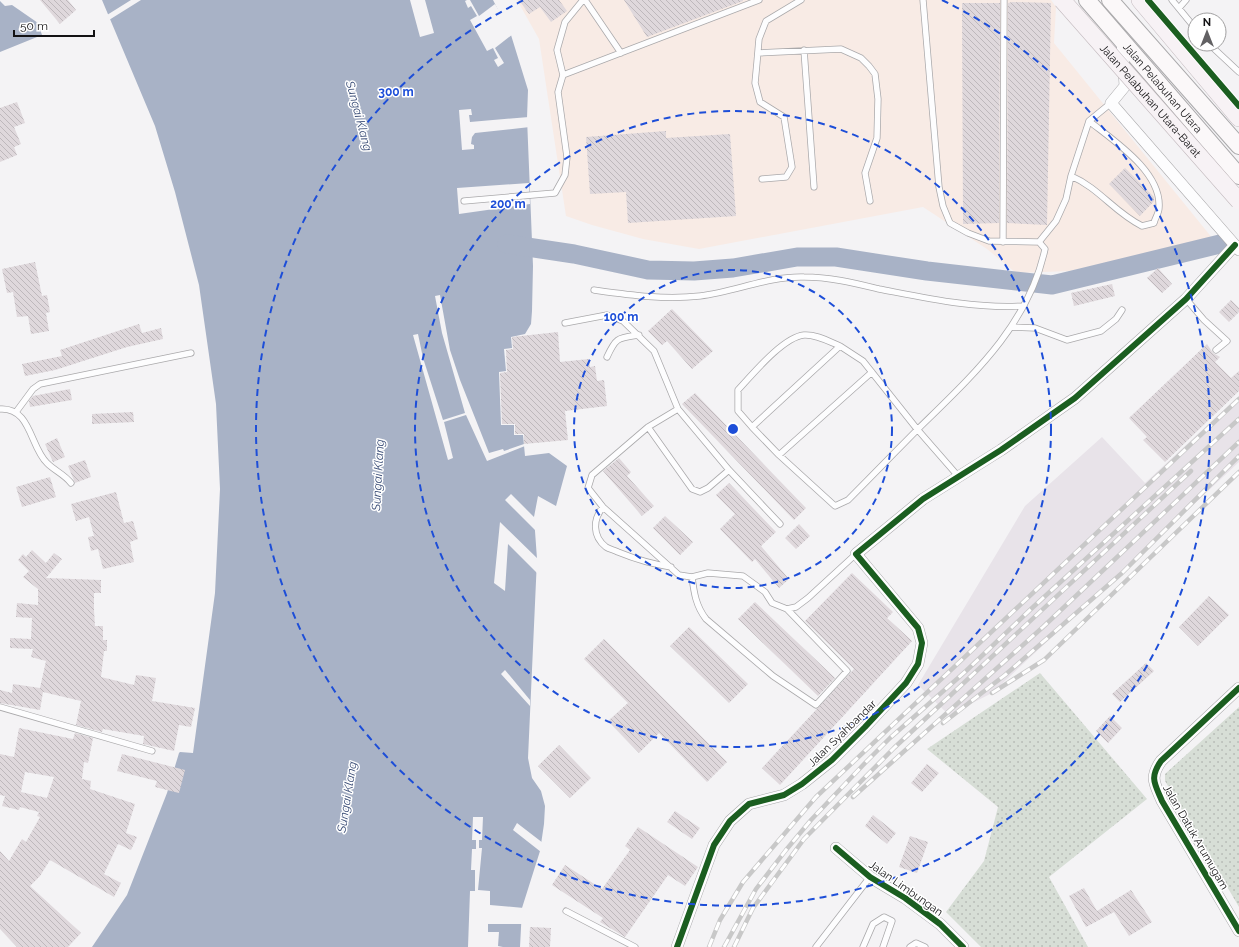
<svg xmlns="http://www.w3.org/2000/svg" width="1239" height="947" font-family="Raleway,sans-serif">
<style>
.industrial{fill:#f8ebe5}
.built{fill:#e8e3e9}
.green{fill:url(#green-dots)}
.water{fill:#a8b2c6}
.pier{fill:#f4f3f5}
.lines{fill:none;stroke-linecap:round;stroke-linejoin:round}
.river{stroke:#a8b2c6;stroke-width:19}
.building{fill:url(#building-back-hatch);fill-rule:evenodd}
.service-casing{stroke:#aaa9ab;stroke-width:7}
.minor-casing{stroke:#aaa9ab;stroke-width:12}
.secondary-casing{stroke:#aaa9ab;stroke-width:18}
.primary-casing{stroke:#c2b9bd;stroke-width:18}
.service{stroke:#fdfdfe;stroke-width:5.5}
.minor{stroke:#fdfdfe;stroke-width:11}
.secondary{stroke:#fbf8f9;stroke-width:16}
.primary{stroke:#f7f2f5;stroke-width:17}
.rail-casing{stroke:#c8c8c8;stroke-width:4.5}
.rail{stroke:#fff;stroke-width:3;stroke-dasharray:9;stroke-linecap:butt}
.primary-bridge-casing{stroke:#c2b9bd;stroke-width:18;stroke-linecap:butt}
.primary-bridge{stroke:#f7f2f5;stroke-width:17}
.cycleway-casing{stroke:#fff;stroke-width:8}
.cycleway{stroke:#1b5e20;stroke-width:6}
.ring{fill:none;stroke:#1d4ed8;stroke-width:2;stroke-dasharray:7 5}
.labels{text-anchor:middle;stroke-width:3;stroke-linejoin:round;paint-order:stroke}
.street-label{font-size:11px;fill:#131214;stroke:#fff}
.water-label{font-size:12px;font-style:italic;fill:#384b75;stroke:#fff}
.centre{fill:#1d4ed8;stroke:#fff;stroke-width:2}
.ring-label{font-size:12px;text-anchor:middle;font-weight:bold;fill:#1d4ed8;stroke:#fff;stroke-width:3;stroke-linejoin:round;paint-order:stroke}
</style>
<defs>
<pattern id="green-dots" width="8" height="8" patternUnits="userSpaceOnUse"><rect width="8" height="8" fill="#d7ded6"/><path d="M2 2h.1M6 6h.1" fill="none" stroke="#b8bdb7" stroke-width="1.8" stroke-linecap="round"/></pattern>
<pattern id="building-back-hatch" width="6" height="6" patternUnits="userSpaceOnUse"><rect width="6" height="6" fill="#dfd8dc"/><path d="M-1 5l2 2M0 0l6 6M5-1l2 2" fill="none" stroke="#beb8bc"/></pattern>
</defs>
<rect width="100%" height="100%" fill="#f4f3f5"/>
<!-- industrial -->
<path class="industrial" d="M517,0H1051L1056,7L1054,43L1213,239L1070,271L1016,273L987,249L923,207L699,249L643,239L592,225L566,216L539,39Z"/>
<!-- built -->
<path class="built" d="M1239,396V462L992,693L949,715L918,685L1025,506L1102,437L1145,483Z"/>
<!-- green -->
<path class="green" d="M1040,673L1147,799L1049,877L1088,947H981L946,912L984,861L998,807L927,749Z
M1239,707V907L1165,781V774Z"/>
<!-- water -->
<path class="water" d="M102,0H493L511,35L528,90L527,118L533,266L532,311L531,324L525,334L511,337L512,348L504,349L506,371L499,372L501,425H514V435H523L525,456L549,453L567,466L556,506L538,496L534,517L537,559L528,758L532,778L541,791L545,806L544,824L540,851L522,908L520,947H92L127,895L167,793L179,753L180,752L193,753L215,593L220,489L216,404L199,285L175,192L155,126Z
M0,1L5,6L12,5L38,23L42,35L0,52Z"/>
<!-- pier -->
<path class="pier" d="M131,0H141L109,20L107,15Z
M410,0H425L434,33L420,37Z
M467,0H470L479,16L495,4L513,34L495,48L504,63L498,67L494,60L498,58L493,48L487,51L470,20L477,16L471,6L468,8L465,1Z
M471,109L472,115H469L470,122L529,117L530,127L475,133L472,137L471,144L474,145V149L462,150L459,110Z
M529,183L530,204L459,214L457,188Z
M440,295L450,350L460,380L489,453L503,449L504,451L524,444L525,446L487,461L466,415L444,422L453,458L448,460L413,335L418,334L423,358L443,420L465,413L442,333L435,296Z
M511,494L536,519L538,533L505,500Z
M500,522L539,560L538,574L508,544L505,591L494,583Z
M505,670L530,700V706L501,674Z
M473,817H483L482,840H479V848H482L478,890L490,891V905L524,908L523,924H488V932H499L498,946L503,947H468L470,891H475V870H471L472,849H476V840H472Z
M517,823L543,843L541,852L513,830Z"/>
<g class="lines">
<!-- river -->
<path class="river" d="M507,244L574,254L648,270L694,271L733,268L797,257H836L927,271L1052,285L1220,244"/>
</g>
<!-- building -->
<path class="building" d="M40,0H68L76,10L60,24Z
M519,0H559L567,11L551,22L540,7L529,14Z
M624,0H743V1L647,37Z
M1012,2L1051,3L1047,225L1007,223L1008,3Z
M962,3H1000L999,223L963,224Z
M17,102L25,123L14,127L21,144L14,147L17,155L0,162V108Z
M666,131V138L730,134L736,216L628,223L626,192L590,194L586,137Z
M1125,168L1154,197V201L1140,216L1109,184Z
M35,262L42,296L47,295L50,312L46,313L49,331L31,334L28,316L17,317L13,292L7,293L2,269Z
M1158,268L1172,284L1162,293L1147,278Z
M1112,284L1115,296L1074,306L1071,293Z
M1231,300L1239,308V312L1229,322L1219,312Z
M672,309L713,351L692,369L667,341L662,345L648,331Z
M139,324L142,333L161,328L163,339L127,347L55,370L25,376L22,364L62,356L60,350Z
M558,332L560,362L589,359L590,367L595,366L597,381L604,380L607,406L565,411L568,440L524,444V434H515V424H502L500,373L507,372L506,350L513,349L512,337Z
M1207,344L1213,353L1220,357L1215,362L1231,378L1239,371V391L1165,462L1143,440L1147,437L1129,418Z
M70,389L72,400L30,407L29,401L33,396Z
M695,393L806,508L794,520L682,404Z
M133,412L134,422L92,424V414Z
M57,438L65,457L53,462L45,444Z
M619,458L631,472L627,476L654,506L642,516L603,471Z
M85,460L91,477L75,483L68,466Z
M50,477L56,497L22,507L16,487Z
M729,483L776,532L761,546L789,579L779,588L755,559L752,562L720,529L735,514L716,495Z
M116,492L124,523L133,521L138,539L130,542L134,562L103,569L98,549L91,551L88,537L94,536L89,517L76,521L71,504Z
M665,516L693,542L680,555L653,528Z
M799,524L810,536L796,549L785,538Z
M32,550L46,563L54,553L62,559L46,578L101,580V593H94V610L95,626H103V640H107V651H104L101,677L134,685L136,675L156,678L152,701L195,708L191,727L179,725L174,751L143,744L144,736L103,729L102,732L76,725L81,701L43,692L40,710L0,703V690L12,693L13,684L40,688L46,661L31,657L33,649L10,648V638L31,639L32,618L16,617L17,603L38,605V589L23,577L29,571L18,560L23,554L26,557Z
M852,573L893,612L887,618L912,641L780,785L762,768L854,669L805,621Z
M1209,596L1229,615L1198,646L1179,627Z
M755,602L835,678L818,696L738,619Z
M689,627L748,684L729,703L670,646Z
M604,639L727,762L707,782L659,733L639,753L608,721L628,703L584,659Z
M1146,663L1154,671L1120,702L1112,694Z
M1110,716L1122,728L1108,743L1096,731Z
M19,728L73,739L75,733L93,738L88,763L84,762L82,779L91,781L90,789L135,804L126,833L137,837L131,850L118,844L104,874L121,883L114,897L50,860L40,876L30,886L81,933L68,947H17L0,929V851L9,861L22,839L26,842L40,817L37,816L39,812L20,807L19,810L2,806L5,796L0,795V754L14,757ZM25,772L54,777L47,798L21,792Z
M559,745L591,778L570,798L538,766Z
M122,754L185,770L179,793L155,787L157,781L117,771Z
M927,764L939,773L922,792L911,783Z
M675,811L700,828L692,839L667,822Z
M873,815L896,833L887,844L865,826Z
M638,827L698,867L685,886L668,875L625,937L600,922L603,918L552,885L565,865L602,889L630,850L625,846Z
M910,836L928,842L917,873L899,867Z
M1084,888L1097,911L1131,890L1152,922L1129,936L1114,912L1086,927L1069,896Z
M530,927L551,928L550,947H529Z"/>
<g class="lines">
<!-- service casing -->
<g class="service-casing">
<path id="service" d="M585,0L621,53
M923,0L939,187L943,206L950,223L968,233L989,241L1039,242L1045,249C1029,325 971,377 919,428C895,452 872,476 848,500L835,506L779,455L752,427L840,346L863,361L917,429L958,476
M1172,0L1195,28
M1179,8L1186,0
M1209,44L1239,72
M804,50L814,187
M758,53L841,49L861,58L869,66L875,74L878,99L877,138L865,173L870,201
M563,75L557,50L565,22L583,0
M1071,176C1099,188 1114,212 1142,226L1154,223C1155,218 1159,213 1159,208C1162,172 1114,141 1089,121
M762,179L786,177L792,167L784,117L760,102L755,83L757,62L759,39L766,21L801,0
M464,201L555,193L565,175L567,157L558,92L563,75L759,0
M1003,242L1004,0
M1039,242L1056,221L1066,199L1071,176L1089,121L1111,103
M594,290C630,295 664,300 700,296C735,292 768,276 804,277C830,277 854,283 879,289C926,298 975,309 1023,306
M1186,299L1204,320L1227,341L1216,350
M565,323L607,315L623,321L654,351L678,409L648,427L592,475L588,488L603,507L679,575L692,577L708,573L743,576L765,592L772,603L787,609L796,607L808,598L856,554
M1012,327L1035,328L1067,340L1101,331L1116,319L1122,310
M607,357C616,337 618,338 639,335
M0,409C31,407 30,447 47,463C55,471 64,474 71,483
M16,412L33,389L40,384L191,353
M648,427L692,489L700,492L708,488L729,470L678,409
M752,427L738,411V390C752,375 783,337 804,335C816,334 830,342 840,346
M779,455L872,372
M729,470L780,524
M603,507C593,519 592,536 606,547C609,549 614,550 618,552C635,559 652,564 671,567
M692,577C694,593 696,606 706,619L773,676L816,705L847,671L787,609
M0,707L152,751
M566,911L635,947
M816,947L870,877
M863,947L873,924L884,917L892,921L883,947
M910,947L916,943L925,947"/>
</g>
<!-- minor casing -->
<g class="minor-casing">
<path id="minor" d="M1122,40L1125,86L1111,103L1239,250
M1239,688L1161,761C1149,778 1155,784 1162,801L1239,931
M836,848L870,877L905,898L940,924L963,947
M677,947L714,845L730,821L749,804L784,795L802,784L832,760L865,727L906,683L918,664L922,643L918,628L856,554L923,499L1001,450L1075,398L1186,299L1235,245"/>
</g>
<!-- secondary casing -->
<g class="secondary-casing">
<g id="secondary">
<path id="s1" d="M1087,0L1239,176"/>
<path d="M1110,0L1239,146"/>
</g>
</g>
<!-- primary casing -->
<g class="primary-casing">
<path id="primary" d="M1140,0L1239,118"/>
</g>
<!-- service -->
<use href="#service" class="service"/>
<!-- minor -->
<use href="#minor" class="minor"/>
<!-- secondary -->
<use href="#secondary" class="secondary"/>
<!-- primary -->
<use href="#primary" class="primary"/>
<!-- rail casing -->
<g class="rail-casing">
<path id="rail" d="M992,693L1044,660L1239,472
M943,723L1005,675L1122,573L1239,456
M853,797L1043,627L1239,442
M709,947L720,920L743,882L816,797L1239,399
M724,947L756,889L786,850L811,820L866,762L890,738L966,671L1031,609L1239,419
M734,947L753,908L804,839L894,748L1191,471"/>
</g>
<!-- rail -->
<use href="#rail" class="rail"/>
<!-- primary-bridge casing -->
<g class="primary-bridge-casing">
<g id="primary-bridge">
<path id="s2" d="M1062,0L1239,201"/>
</g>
</g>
<!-- primary-bridge -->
<use href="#primary-bridge" class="primary-bridge"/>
<!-- cycleway casing -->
<g class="cycleway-casing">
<path id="cycleway" d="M1148,0L1239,106
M1239,688L1161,761C1149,778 1155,784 1162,801L1239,931
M836,848L870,877L905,898L940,924L963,947
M677,947L714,845L730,821L749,804L784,795L802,784L832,760L865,727L906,683L918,664L922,643L918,628L856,554L923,499L1001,450L1075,398L1186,299L1235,245"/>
</g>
<!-- cycleway -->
<use href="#cycleway" class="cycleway"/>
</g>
<!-- distance rings -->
<g class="ring">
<circle cx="733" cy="429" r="159"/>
<circle cx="733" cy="429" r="318"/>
<path d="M942 0A477 477 0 1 1 524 0"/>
</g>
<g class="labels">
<!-- street labels -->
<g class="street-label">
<text dy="4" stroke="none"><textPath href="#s1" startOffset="116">Jalan Pelabuhan Utara</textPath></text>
<text dy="4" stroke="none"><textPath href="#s2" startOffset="134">Jalan Pelabuhan Utara-Barat</textPath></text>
<text transform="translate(842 733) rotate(-44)" y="4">Jalan Syahbandar</text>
<text transform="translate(1196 837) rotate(60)" y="4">Jalan Datuk Arumugam</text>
<text transform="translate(906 888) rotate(35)" y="4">Jalan Limbungan</text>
</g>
<!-- water labels -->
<g class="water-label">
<text transform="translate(359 116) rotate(75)" y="4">Sungai Klang</text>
<text transform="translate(378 475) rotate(-87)" y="4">Sungai Klang</text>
<text transform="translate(347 797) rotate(-81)" y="4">Sungai Klang</text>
</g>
</g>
<circle cx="733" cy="429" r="6" class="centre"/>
<g class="ring-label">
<text x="396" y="96">300 m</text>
<text x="508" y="208">200 m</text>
<text x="621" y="321">100 m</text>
</g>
<!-- north arrow -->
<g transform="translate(1207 32)"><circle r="19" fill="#ffffff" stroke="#a1a0a1"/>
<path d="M0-3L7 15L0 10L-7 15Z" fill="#626163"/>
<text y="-6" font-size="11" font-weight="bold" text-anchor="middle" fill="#131214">N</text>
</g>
<!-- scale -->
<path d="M14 30v6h80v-6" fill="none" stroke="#131214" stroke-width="2"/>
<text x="20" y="30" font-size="12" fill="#131214" stroke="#ffffff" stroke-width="3" paint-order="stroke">50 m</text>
</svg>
